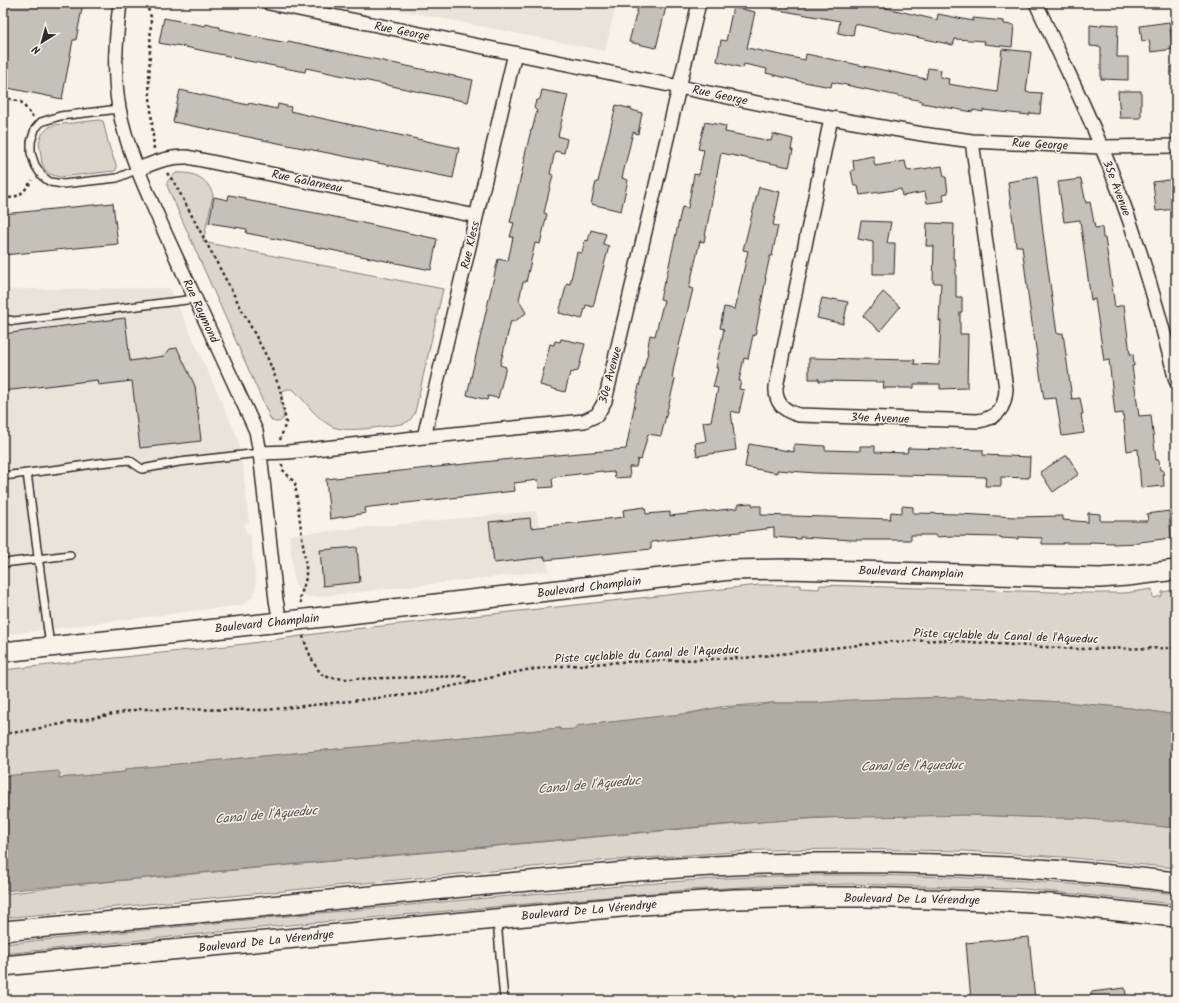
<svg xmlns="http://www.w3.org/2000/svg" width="1179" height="1003" font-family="Kalam,sans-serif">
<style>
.built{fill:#e8e4da}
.green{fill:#dad6cc;stroke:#82807c}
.water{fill:#afaca4;stroke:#7a7874}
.building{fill:#c4c1b9;stroke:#2b2b2b}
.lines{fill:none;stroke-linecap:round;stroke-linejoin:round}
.service-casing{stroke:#2b2b2b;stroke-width:10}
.minor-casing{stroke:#2b2b2b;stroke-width:16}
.secondary-casing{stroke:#2b2b2b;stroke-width:22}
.path{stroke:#2b2b2b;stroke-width:2.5;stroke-dasharray:3 3;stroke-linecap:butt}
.service{stroke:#f7f3e8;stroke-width:7}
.minor{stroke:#f7f3e8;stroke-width:13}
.secondary{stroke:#f7f3e8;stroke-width:19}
.labels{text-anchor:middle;stroke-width:3;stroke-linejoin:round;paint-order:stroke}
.street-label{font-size:12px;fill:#2b2b2b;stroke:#f7f3e8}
.water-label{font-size:13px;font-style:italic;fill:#53524f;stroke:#f7f3e8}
</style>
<rect width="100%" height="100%" fill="#f7f3e8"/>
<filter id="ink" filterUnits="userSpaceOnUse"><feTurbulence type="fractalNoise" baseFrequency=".025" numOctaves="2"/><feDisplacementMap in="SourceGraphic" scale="8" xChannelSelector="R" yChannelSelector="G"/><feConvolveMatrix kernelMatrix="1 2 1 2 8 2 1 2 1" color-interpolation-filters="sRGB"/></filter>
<g filter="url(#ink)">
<!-- built -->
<path class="built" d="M364,3H616L605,51Z
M170,288L237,436L243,468L249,523L244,524L246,533H250L256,583L255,591L252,597L247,602L241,605L3,635V290L31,289Z
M536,511L549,571L314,597L305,596L295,585L289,535Z"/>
<!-- green -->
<path class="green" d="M99,120L103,121L109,146L117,168L115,171L59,177L50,174L46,171L42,164L39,142L42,134L49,127L54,125Z
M176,173C193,172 207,177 213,195L203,242L443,289L415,412C411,420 409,422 402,424C384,426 346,434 331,426C316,418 305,401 293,389H287L282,392L281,403L284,414L283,419L279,422H275L271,420L168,188C165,181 170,178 176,173Z
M759,585H801V588L819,589L820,585L1086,593H1125L1152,589L1153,598L1162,596V592L1176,590V715L1131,708L1063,702L962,697L885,699L816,703H771L721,707L684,714L577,726L576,729L560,730V728L126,769L125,772L59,778L60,773L3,776V670L245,644L336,631Z
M972,815L1052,818H1079L1176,828V868L1062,857L964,851L847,849L764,850L584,862L3,918V894L28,891L62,886L770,821L865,816Z
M803,875C928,874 1052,880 1176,894V904L1012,888L1010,889L854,884L764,886L686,890L289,925L3,954V944L287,916L642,884L726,878Z"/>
<!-- water -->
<path class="water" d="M962,697L1063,702L1131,708L1176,715V828L1079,818H1052L972,815L815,818L720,825L3,891V776L58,771L60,773L59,778L125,772V769L560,728V730L576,729V726L670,715C676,716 682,713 688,714L721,707L722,709L739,706H757L771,703H816L848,700Z"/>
<!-- building -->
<path class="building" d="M3,3H83L76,40H73L62,99L3,87Z
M639,3H667L656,48L629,42Z
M774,3H865L937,20L938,14L973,21V18L1004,21V24L1014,25L1012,47L984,44L985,41L955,39L953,45L855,24L853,36L838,33L840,21L773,9Z
M733,7L755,12L747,48L805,60L806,54L926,79L928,68L941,70L940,77L949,79L948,84L997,92L1002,49L1031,52L1026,92L1042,93L1040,114L1030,113L1029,115L983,110V112L973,110V112L944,107L922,103V101L832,82L831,87L799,81L766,73L767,69L744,64L743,68L717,61L721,40L726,41Z
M164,18L205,26L206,24L213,26L220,27V29L261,38L288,43V41L473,80L468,102L306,68L305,72L233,58V57L176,45L175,46L159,43Z
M1169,22L1173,49L1151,52L1149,40L1142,42L1140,26Z
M1101,24L1118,25L1117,57H1128V80L1101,79V47L1090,46V25L1101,26Z
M180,90L248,105L249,103L277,109L278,104L291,107L290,111L311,116L459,148L453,178L173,122Z
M542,90L568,95L558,136L567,139L564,153L555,151L550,174L553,175L544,213L547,214L540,244L535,243L526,282H523L519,300L526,313L514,322L511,321L500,365L506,367L498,398L488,396L487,400L467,395L498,259L508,261L513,237H510L514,223L510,222L525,159H524L531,130H532L537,111L534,108L536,101L540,99Z
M1118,91H1141V118H1120Z
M616,105L632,109V110L642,113L638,134L633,132L622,178L628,180L621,211L591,204L596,182H598Z
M705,122L726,126L725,132L771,141L773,134L793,139L791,150H793L789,167L721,153L704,242L700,241L689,288L693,289L674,366L672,378L675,379L661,436L648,434L641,460L638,459L636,467H629L630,477L615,478L614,472L603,473V471L554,477L552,479L553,487L539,488L538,480L514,483L515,491L370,507L365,508L366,513L330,519L326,479L511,459L626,449L636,397L648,352H647L650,335L655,336L664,300L660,299L664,282L665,283L682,207L688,208L694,174L699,175L704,150L698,149Z
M873,156L875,166L905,161L907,170H908L909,171L942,166L944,177H946L948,193L943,194L944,201L927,203L925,192L902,196L901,189L860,195L858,186H854L851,171L854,170L853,160Z
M1037,177L1043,233L1057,334L1063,333L1072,399L1080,398L1083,414H1081L1084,433L1062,436L1056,398L1044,399L1030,310L1022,246H1016L1008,182Z
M1081,179L1086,203L1090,202L1095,228L1102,227L1103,238H1105L1115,307L1124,305L1130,354H1133L1134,366H1132L1139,416L1151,415L1156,460H1159L1160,470H1163L1164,486L1141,488L1138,449L1127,451L1123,413L1115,414L1109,360L1104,361L1095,299L1091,300L1080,220L1064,222L1058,182Z
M1176,179V209L1156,211L1153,182Z
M759,187L780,192L773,225L778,226L772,256H770L765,278H766L755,336L753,335L748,359L744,358L739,381H741L739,389L744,390L739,413L731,411L736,450L697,456L695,443L706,441L703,422L711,421L718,388L713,387L718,368H716L724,329L720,328L724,307L735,309L748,251L743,250Z
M229,195L246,198L245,200L321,214L437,239L431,270L246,233L247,229L209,223L214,197L228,200Z
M113,203L118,244L3,255V214Z
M861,221L891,222L887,243H895L894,274H873V242L858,239Z
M927,223L954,224L953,259H955L956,268V297H962V312H960V334H968L967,388L940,389V384H914V388H883L884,382L819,381V379H809V358L915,360L914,364L939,365L941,321H939L941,283H933L934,246H926Z
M591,230L606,234L603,244L609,246L593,307L586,305L582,319L559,313L567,283L570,284L577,252L582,253L585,240L588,241Z
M883,292L900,307L880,331L863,316Z
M822,298L833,300V299L848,302L843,324L817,318Z
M125,318L130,361L164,356L170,349L177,348L195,386L201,441L140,448L132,381L98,385L97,380L3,391V334Z
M561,339L585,344L578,371L570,373L565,392L540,385L550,344L554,345L555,341L560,342Z
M749,444L794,452V444L825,446V450L860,451V446H875V452L907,453L908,448L983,450V455L1030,457L1029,478L1001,477V486H985L986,477L815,473L777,470V473L745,467Z
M1067,455L1079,474L1053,492L1040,472Z
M752,503L753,506H761V515L890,519L891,512L902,513V506L913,507V513L959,514L1016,517L1063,516V520L1088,522V513L1100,514V521H1148L1147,514L1169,511L1171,538L1140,542V543L1113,544V543L1090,542V543H1063V544H1042V538L1018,537V539L1001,538V537L952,536L936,537V535H911V540H853L800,537V539L774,537V528L651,542V549L545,560V557L494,563L489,522L530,518L531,528L624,517L623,510L645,507L646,514L670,512V516L738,508V504Z
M357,547L360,582L323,586L320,550Z
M1029,937L1035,1000H971L966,943Z
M1125,988L1127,1000H1091V992Z"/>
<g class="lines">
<!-- service casing -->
<g class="service-casing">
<path id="service" d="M119,109L60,116L41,122L35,129L31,142V153L35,165L42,176L50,182L63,184L117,178L138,169
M3,319L14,321L195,299
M27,473L50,646
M3,476L60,469L99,463L129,460L142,469L179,462L260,453
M4,563L70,555
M497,921L504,1000"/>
</g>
<!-- minor casing -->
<g class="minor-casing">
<path id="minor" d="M120,3C116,38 113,73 119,108C127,152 148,193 165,233C195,299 226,365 256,431L260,453L276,600L280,622
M269,3L831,118L922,134L972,141L1101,147L1176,146
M1036,3C1055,45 1075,85 1093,127C1129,209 1155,294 1176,381
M831,118L776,387C775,403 784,411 799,415L978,421C997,418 1005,409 1006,389L972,141
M138,169C154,163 169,156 187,157L476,216
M424,437L515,53
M260,453L288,452L424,437L584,421L597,415L605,401L699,3"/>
</g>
<!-- secondary casing -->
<g class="secondary-casing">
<path id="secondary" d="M3,652L280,622L730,570L788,569L1100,578L1127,576L1176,570
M3,931C168,917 333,899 497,884C586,876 674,866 763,864C901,860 1039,865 1176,882
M3,966L642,905L735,899L818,897H866L990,901L1051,904L1176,917"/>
</g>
<!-- path -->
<path class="path" d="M146,3L151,17L149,84L154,149
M3,97L21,102L33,117
M167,173L174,182L268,359L280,389L286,422L280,440
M3,199C19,197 23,194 32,180
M282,464V469L295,483L306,567V578L300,598L301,603
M303,636C306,646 314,668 323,675C329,679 341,678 348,679L464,676L471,682
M3,734L25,731L140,709L266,710L416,694L526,670L564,666L620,662L744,658L886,642L939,640L1074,649L1176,648"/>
<!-- service -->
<use href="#service" class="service"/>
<!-- minor -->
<use href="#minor" class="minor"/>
<!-- secondary -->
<use href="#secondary" class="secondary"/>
</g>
</g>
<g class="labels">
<!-- street labels -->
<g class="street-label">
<text transform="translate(402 31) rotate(11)" y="4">Rue George</text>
<text transform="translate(720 95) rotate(12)" y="4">Rue George</text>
<text transform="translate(1040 144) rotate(3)" y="4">Rue George</text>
<text transform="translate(307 181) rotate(12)" y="4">Rue Galarneau</text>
<text transform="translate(1117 188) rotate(69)" y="4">35e Avenue</text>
<text transform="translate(470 245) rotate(-77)" y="4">Rue Kless</text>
<text transform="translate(201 311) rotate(65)" y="4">Rue Raymond</text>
<text transform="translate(610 375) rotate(-75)" y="4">30e Avenue</text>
<text transform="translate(880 418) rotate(2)" y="4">34e Avenue</text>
<text transform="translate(911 572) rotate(2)" y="4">Boulevard Champlain</text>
<text transform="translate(589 587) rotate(-7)" y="4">Boulevard Champlain</text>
<text transform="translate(267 623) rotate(-6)" y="4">Boulevard Champlain</text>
<text transform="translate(1006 636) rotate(2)" y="4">Piste cyclable du Canal de l'Aqueduc</text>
<text transform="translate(647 654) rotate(-3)" y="4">Piste cyclable du Canal de l'Aqueduc</text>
<text transform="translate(912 899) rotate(1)" y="4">Boulevard De La Vérendrye</text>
<text transform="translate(589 910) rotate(-5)" y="4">Boulevard De La Vérendrye</text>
<text transform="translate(266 941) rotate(-6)" y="4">Boulevard De La Vérendrye</text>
</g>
<!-- water labels -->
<g class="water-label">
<text transform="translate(912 765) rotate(-1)" y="5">Canal de l'Aqueduc</text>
<text transform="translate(589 784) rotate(-5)" y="5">Canal de l'Aqueduc</text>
<text transform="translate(266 814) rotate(-5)" y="5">Canal de l'Aqueduc</text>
</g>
</g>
<!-- margin -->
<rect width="1179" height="1003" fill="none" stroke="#f7f3e8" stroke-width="16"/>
<rect x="8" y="8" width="1163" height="987" fill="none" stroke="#2b2b2b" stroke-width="1.5" filter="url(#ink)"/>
<!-- north arrow -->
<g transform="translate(42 42) rotate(217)" stroke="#f7f3e8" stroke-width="3" paint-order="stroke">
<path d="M0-3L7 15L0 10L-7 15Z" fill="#2b2b2b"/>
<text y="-6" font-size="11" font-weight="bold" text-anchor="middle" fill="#2b2b2b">N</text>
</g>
</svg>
